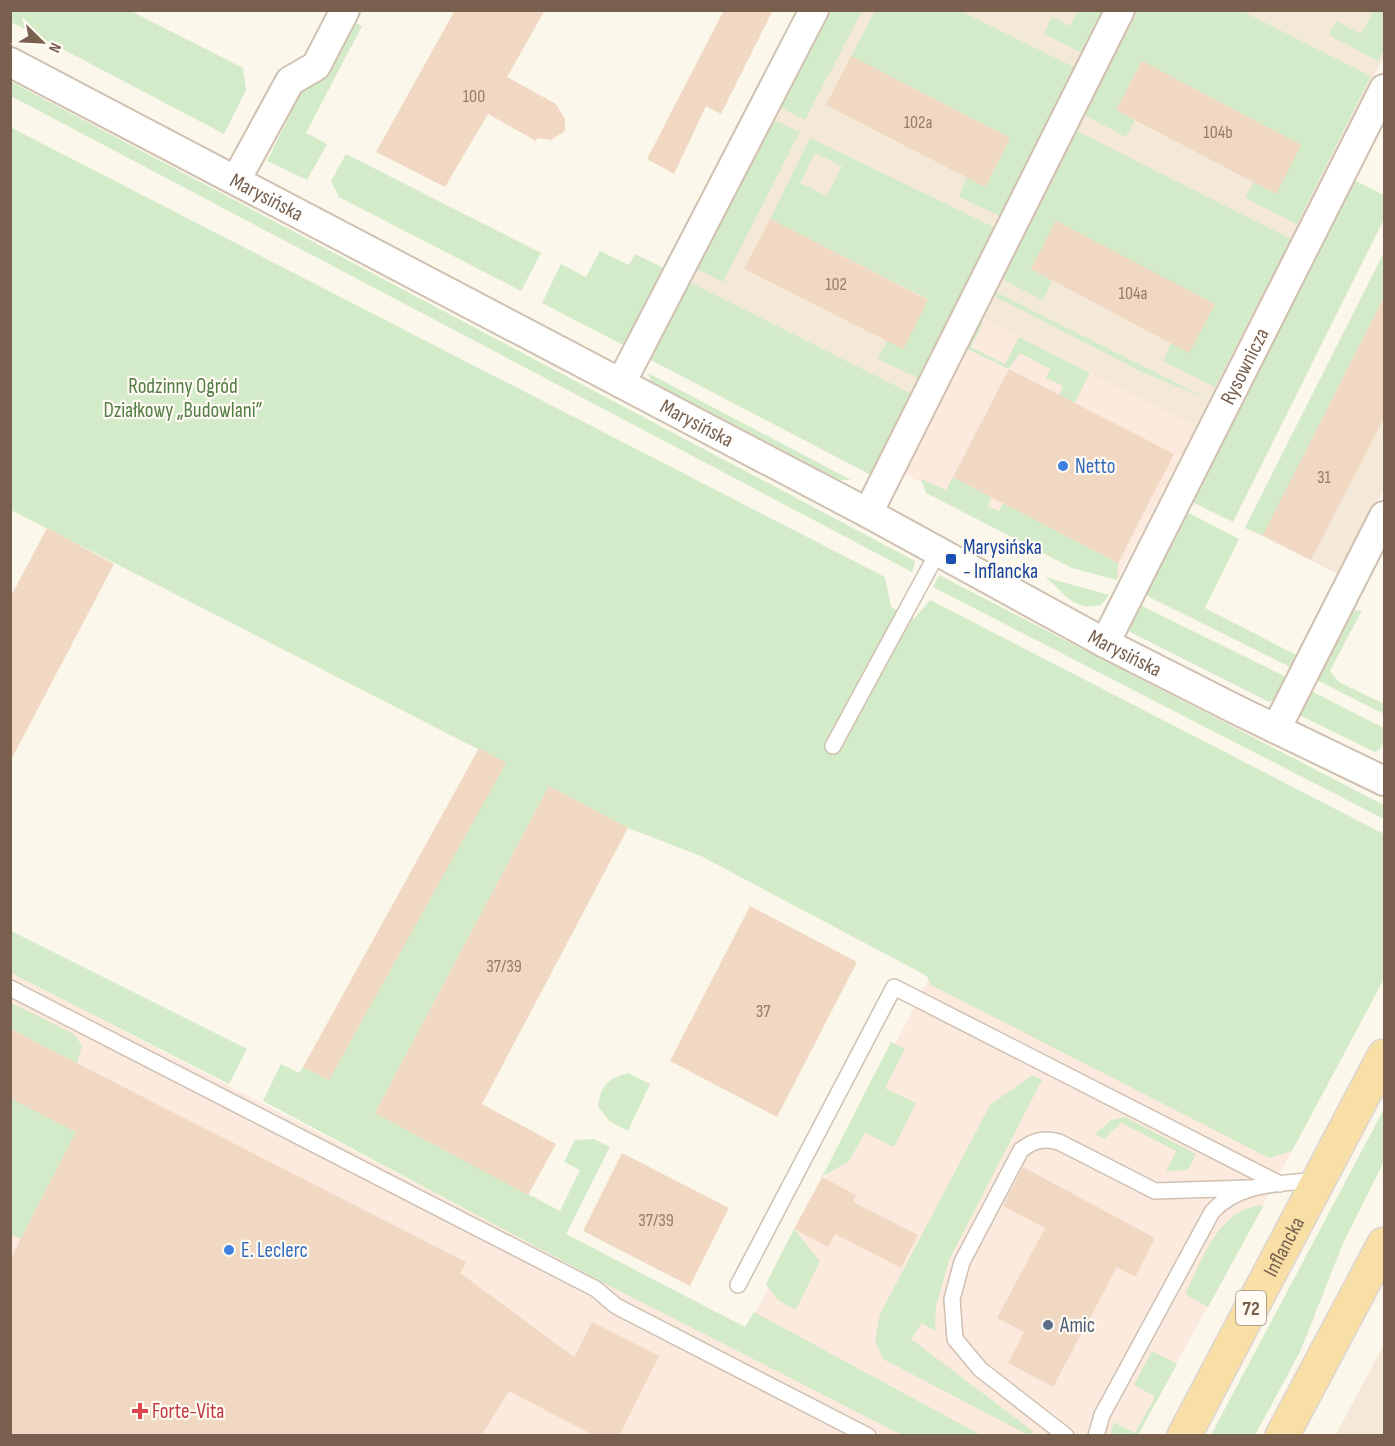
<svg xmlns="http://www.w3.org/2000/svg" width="1395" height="1446" font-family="'Sofia Sans Condensed',sans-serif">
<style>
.residential{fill:#f4e9d9}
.commercial{fill:#fceadf}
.green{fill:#d4ebc9;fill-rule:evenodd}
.building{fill:#f1d8c3}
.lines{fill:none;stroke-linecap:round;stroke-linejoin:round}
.service-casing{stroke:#cfc0b0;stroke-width:18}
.minor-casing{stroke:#cfc0b0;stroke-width:32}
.primary-casing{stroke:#dcd5d1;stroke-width:36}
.service{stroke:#fff;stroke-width:15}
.minor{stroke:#fff;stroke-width:28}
.primary{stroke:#f8dfa6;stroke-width:33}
.shop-dot{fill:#3f7fe0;stroke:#fffaf2;stroke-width:2}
.transit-dot{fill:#1a4fb4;stroke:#fffaf2;stroke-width:2}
.service-dot{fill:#5c6f8a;stroke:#fffaf2;stroke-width:2}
.health-dot{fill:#e0444e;stroke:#fffaf2;stroke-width:2}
.labels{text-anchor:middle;stroke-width:4.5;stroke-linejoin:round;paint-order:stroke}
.number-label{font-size:18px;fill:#967d6b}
.shield{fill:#fffaf2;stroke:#a08e7f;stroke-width:1.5}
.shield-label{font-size:20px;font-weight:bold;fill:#785f4e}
.street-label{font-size:21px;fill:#785f4e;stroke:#fffaf2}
.park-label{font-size:21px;fill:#527d45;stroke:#fffaf2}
.shop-label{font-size:21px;fill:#366cbe;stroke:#fffaf2;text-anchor:start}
.transit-label{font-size:21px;fill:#164399;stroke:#fffaf2;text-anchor:start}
.service-label{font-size:21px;fill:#4e5e75;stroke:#fffaf2;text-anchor:start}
.health-label{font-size:21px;fill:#be3a42;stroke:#fffaf2;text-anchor:start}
</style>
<rect width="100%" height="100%" fill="#fcf7eb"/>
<!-- residential -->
<path class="residential" d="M826,11H1384V56L1196,427L957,306L871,475L649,359Z
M1384,254V489L1340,575L1245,528Z
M1384,1344V1435H1335L1341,1425Z"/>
<!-- commercial -->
<path class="commercial" d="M977,315L1196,427L1117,580L896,470Z
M935,967L1292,1151L1138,1435H11L10,972L736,1350Z"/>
<!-- green -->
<path class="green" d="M10,11H131L243,68L246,90L224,134L11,22Z
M829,11H862L805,120L779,107Z
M875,11H961L1076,68L1002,217L959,197L967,177L986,186L1010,138L851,56Z
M1078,11H1105L1084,54L1044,34L1052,17L1070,26Z
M1138,11H1242L1371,76L1297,224L1245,198L1254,182L1276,194L1301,145L1142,61L1116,110L1135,120L1126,137L1084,115Z
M1373,11H1384V49L1378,61L1329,35L1336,21L1361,34Z
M351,20L362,26L306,133L327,144L307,180L267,161L306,82L322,80Z
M10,81L915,561L912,572L11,96Z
M772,119L800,132L723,282L697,269Z
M10,127L885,577L891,607L914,619L930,600L1384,834V979L1292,1151L1269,1158L931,985L927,976L701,856L628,828L549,786L375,1113L560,1211L580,1170L564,1162L575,1140L594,1139L610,1147L566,1234L745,1327L754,1312L981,1435H902L608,1285L263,1101L281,1064L299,1073L303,1067L329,1080L505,763L11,510Z
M1075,130L1291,239L1215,387L1163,361L1171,343L1189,352L1214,305L1056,221L1031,269L1052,281L1043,300L1000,278Z
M810,138L996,228L920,379L878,359L887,341L903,349L928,299L770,219ZM815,153L842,166L827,196L800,183Z
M346,154L541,253L521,291L339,197L331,181Z
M1352,179L1384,195V219L1233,522L1188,500Z
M600,251L629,265L635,254L668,270L629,348L542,303L561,264L586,277Z
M1384,252V297L1263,535L1245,528Z
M689,282L912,394L871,475L649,359Z
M994,291L1208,399L1142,372L992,295Z
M981,317L983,323L971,347L1005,364L1019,337L1090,373L1075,403L1059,395L1063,386L1046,378L1050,369L1020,353L1009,369L965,348Z
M648,373L851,480H840L651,381Z
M953,477L991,497L988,506L999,511L1003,503L1118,563L1117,580L1072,568L926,493L921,479L946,490Z
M1185,511L1239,539L1205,608L1298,656L1292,668L1143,594Z
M939,575L1384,805V819L933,587Z
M1045,577L1109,595L1101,605C1073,612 1064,592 1045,577Z
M1138,604L1288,678L1279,697L1269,702L1130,632L1128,623Z
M1362,610L1330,671L1339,682L1384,704V714L1313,678L1347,611Z
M1307,689L1384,728C1384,738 1386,747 1375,752L1299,715Z
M11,931L247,1049L229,1084L11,973Z
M10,1002L74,1034L82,1046L77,1064L11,1029Z
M891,1042L905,1049L885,1088L916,1103L894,1147L865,1133L849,1161L822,1177Z
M628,1073L650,1084L628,1131L609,1121L598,1106C601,1086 608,1078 628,1073Z
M1032,1075L1042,1080L949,1260L936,1306L935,1331L922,1323L911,1339L1033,1431L1030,1436L883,1359L875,1340L880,1314L990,1105Z
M10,1098L76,1132L21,1239L11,1234Z
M1384,1109V1161L1344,1241L1300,1352L1255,1435H1211Z
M1125,1117L1196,1154L1188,1170L1166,1171L1176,1151L1121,1123L1104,1139L1095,1134L1111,1120Z
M1264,1205L1208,1307L1185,1294C1203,1259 1218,1208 1264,1205Z
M794,1229L820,1261L796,1310L778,1300L766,1284Z
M1152,1351L1177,1364L1138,1435H1110L1114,1422L1135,1433L1155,1397L1134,1385Z"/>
<!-- building -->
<path class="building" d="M455,10H545L507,77L556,104L565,119V131L551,140L537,138L536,141L488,114L445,187L376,152Z
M724,10H773L721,114L706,106L674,174L647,159Z
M851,56L1010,138L985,187L826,105Z
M1142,61L1301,145L1276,194L1116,110Z
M770,219L928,300L903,349L744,269Z
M1056,221L1215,304L1189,353L1031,269Z
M1384,297V418L1311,560L1263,535Z
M1009,369L1174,454L1118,563L953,477Z
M47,528L114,564L10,762V598Z
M479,748L506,763L329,1080L303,1067Z
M549,786L628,828L482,1104L556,1144L528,1195L375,1113Z
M750,906L857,962L777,1117L670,1061Z
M10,1029L466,1262L460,1273L574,1357L592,1322L659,1356L619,1436H595L509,1391L481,1436H10V1260L76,1132L10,1098Z
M622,1153L729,1208L690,1286L583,1231Z
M1023,1167L1155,1238L1135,1277L1117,1267L1053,1387L1008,1363L1024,1332L997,1318L1045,1228L1003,1206Z
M822,1177L856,1195L853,1202L918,1235L901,1268L835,1234L828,1247L794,1229Z"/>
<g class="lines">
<!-- service casing -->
<g class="service-casing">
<path id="service" d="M833,746L938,552
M10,988L596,1289L616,1306L868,1436
M738,1285L894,987L1280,1184
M1066,1436L980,1369L955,1339L952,1299L962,1262L1021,1150C1034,1140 1043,1138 1059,1142L1155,1191L1249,1188
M1096,1436L1102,1415L1212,1212C1239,1182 1280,1184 1317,1180"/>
</g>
<!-- minor casing -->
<g class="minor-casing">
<g id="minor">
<path id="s1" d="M10,62L868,513L1105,643L1237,710L1384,781"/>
<path d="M236,180L290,81L316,66L345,10"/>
<path d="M621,383L814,10"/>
<path d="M868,513L1120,10"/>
<path id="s2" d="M1105,643L1384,89"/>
<path d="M1276,729L1384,516"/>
</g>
</g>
<!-- primary casing -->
<g class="primary-casing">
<g id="primary">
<path id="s3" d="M1184,1436L1384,1056"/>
<path d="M1282,1436L1384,1244"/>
</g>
</g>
<!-- service -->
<use href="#service" class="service"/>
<!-- minor -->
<use href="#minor" class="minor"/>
<!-- primary -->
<use href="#primary" class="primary"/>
</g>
<!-- markers -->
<g class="shop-dot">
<circle cx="1063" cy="466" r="6"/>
<circle cx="229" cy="1250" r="6"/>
</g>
<rect class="transit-dot" x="945" y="553" width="12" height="12" rx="3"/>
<circle class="service-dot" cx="1048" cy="1325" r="6"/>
<path class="health-dot" d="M137 1402h6v6h6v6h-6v6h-6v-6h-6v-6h6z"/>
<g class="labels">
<!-- number labels -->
<g class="number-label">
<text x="474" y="102">100</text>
<text x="918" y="128">102a</text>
<text x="1218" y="138">104b</text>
<text x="836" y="290">102</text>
<text x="1133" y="299">104a</text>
<text x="1324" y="483">31</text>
<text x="504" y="972">37/39</text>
<text x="763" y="1017">37</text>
<text x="656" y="1226">37/39</text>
</g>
<!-- shield labels -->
<rect class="shield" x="1236" y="1291" width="30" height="34" rx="4.5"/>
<g class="shield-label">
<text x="1251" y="1315">72</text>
</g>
<!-- street labels -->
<g class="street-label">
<text dy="7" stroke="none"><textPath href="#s1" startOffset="290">Marysińska</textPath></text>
<text dy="7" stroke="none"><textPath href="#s2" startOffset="310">Rysownicza</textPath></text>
<text dy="7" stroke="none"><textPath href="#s1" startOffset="776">Marysińska</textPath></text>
<text dy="7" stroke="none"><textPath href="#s1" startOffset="1262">Marysińska</textPath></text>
<text dy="7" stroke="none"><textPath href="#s3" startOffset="214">Inflancka</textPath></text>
</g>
<!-- park labels -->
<g class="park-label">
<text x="183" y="393">Rodzinny Ogród<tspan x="183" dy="24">Działkowy „Budowlani”</tspan></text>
</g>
<!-- shop labels -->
<g class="shop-label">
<text x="1075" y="473">Netto</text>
<text x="241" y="1257">E. Leclerc</text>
</g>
<!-- transit labels -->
<g class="transit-label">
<text x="963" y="554">Marysińska<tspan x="963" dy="24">- Inflancka</tspan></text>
</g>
<!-- service labels -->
<g class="service-label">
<text x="1060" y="1332">Amic</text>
</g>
<!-- health labels -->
<g class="health-label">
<text x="152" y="1418">Forte-Vita</text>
</g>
</g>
<!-- border -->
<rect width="1395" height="1446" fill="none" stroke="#785f4e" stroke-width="24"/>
<!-- north arrow -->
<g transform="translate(42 42) rotate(114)" stroke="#fffaf2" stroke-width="4.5" paint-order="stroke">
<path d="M0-4.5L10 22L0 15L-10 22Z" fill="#785f4e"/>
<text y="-9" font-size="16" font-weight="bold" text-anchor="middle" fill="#785f4e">N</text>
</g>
</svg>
